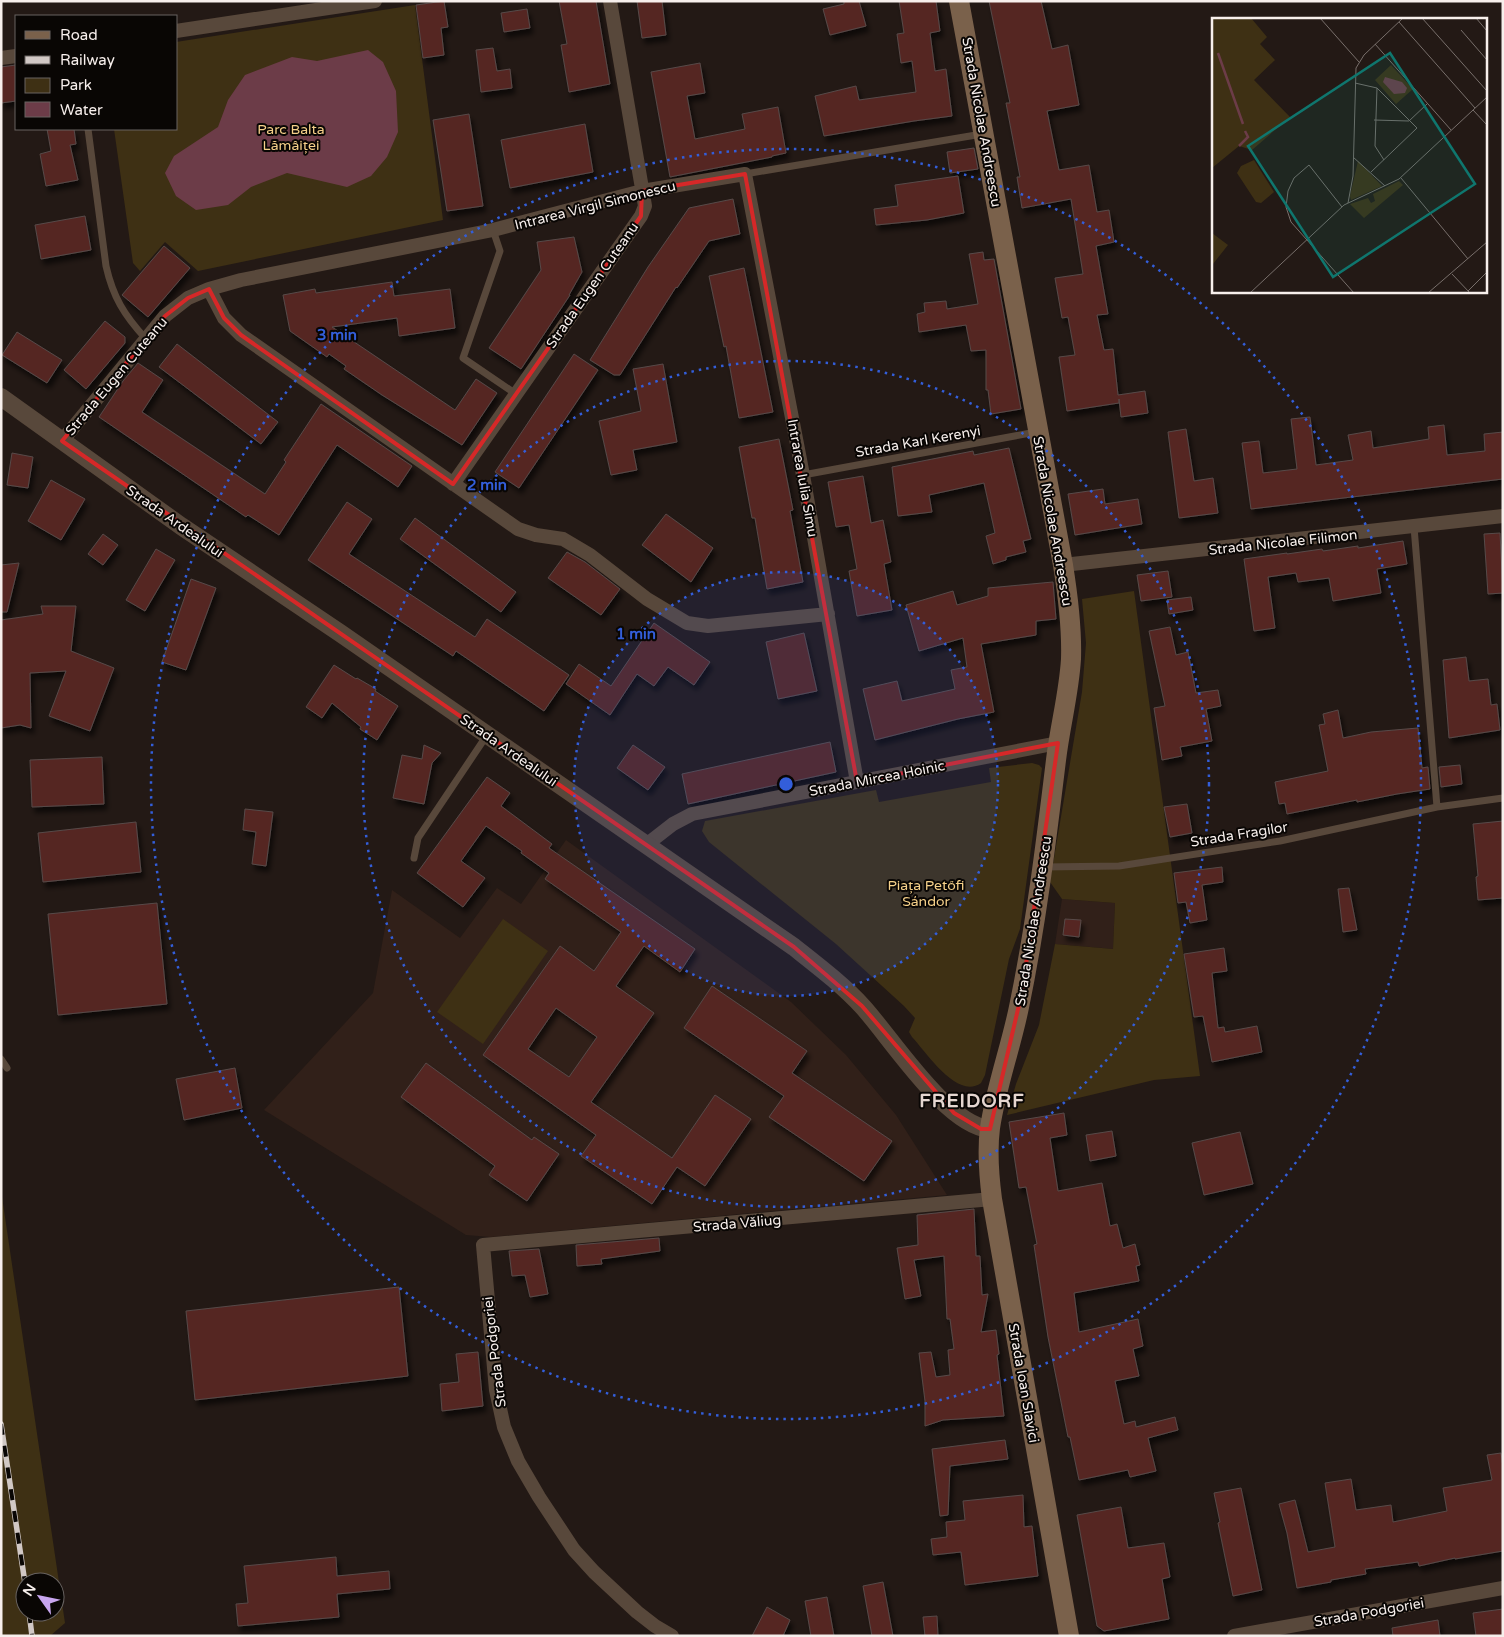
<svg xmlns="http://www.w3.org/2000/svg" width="1504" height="1637" font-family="'Varela Round',sans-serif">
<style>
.built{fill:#312019}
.green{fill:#3e3014;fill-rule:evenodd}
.water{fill:#6c3c48}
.building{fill:#542624;stroke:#574a48;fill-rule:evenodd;filter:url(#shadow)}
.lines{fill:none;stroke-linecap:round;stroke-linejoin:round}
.service{stroke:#58483b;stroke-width:7}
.minor{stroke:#58483b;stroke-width:14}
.tertiary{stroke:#58483b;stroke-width:18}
.secondary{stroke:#7a614b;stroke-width:20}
.rail-casing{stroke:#d1c8c5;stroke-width:5.5}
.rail{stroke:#090604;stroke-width:4;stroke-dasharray:11;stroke-linecap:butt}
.marked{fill:none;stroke:#d62828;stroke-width:4;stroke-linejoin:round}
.ring{fill:none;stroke:#335eda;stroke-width:2.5;stroke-dasharray:2.5 5}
.labels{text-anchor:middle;stroke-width:4;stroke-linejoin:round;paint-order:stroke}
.street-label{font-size:14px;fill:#f7efec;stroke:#090604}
.park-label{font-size:14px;fill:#f6d18a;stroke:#090604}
.district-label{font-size:19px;font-weight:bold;letter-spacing:1px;fill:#e5d6d0;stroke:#090604}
.inset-river{fill:none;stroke:#6c3c48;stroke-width:2.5}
.inset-road{fill:none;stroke:#786f6b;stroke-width:1}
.view{fill:#0f766e;fill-opacity:0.15;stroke:#0f766e;stroke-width:2.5}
.inset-edge{fill:none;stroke:#f7efec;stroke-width:2.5}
.centre{fill:#335eda;stroke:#090604;stroke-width:2.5}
.ring-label{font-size:15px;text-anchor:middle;font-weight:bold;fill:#335eda;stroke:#090604;stroke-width:4;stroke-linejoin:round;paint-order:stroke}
</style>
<defs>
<filter id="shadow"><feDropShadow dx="3" dy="5.5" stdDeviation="2.5" flood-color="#0009"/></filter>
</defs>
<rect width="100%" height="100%" fill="#231915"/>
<!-- built -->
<path class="built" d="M566,840L791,1002L846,1055L896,1115L947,1195L491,1237L466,1235L264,1110L373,993L392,890L460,938L497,888L521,904Z
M1062,899L1115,903L1113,949L1055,944Z"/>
<!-- green -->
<path class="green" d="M415,5L443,220L198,271L165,242L140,271L133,263L114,129H176V42Z
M1134,591L1200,1076L1154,1080L1007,1115L1016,1084L1039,1025L1055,944L1113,949L1115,903L1062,899L1050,882L1082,692L1086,643L1082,599Z
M1032,763L1039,765L1042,768L1020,929L1009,959L985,1075L981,1083C957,1100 927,1053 912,1037L909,1032L915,1018L904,1006L836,944L709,842L702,831L705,821L876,790L879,802L991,782L989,768Z
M503,919L548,951L483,1044L437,1012Z
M1,1190L65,1623L50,1636H1ZM25,1582H55V1612H25Z"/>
<!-- water -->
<path class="water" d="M368,50L383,62L396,91L398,132L387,157L371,176L347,187L287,173L251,187L228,205L196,210L176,196L165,173L174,156L218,127L228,100L245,75L292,57L317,61Z"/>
<!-- building -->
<path class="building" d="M444,1L448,27L441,28L444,55L423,58L416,5Z
M559,1H596L610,84L569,92L561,45L567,44Z
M637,1H662L666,35L642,38Z
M844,1H859L866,26L830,35L823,9L844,4Z
M899,1H936L940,31L930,33L935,71L946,69L952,116L914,121L824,136L815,96L856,86L859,100L916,92L912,61L901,63L897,34L904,33Z
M989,1H1041L1052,49L1068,45L1079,105L1047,111L1059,170L1089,165L1097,212L1109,210L1114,242L1096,246L1108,314L1097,315L1104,350L1113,349L1118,395L1145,391L1148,413L1121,417L1119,399V403L1067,411L1059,357L1075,355L1068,317L1062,318L1055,278L1083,274L1071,199L1022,208L1017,177H1020L1006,103H1010Z
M527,9L530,28L504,32L501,13Z
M493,48L497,71L510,69L512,88L481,92L476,50Z
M700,63L705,93L687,96L695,139L745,129L742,114L778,107L786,153L772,156V157L670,177L651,72Z
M16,65V101L1,103V67Z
M469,114L483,206L447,211L433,120Z
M585,124L593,172L510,188L501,140Z
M47,129H74L76,144L70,145L78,180L46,186L40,154L51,151Z
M974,148L978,169L950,173L947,152Z
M958,176L964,213L927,220L876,225L874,209L898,206L895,185Z
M733,199L740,234L709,241L677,288L676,287L620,375H614L590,360L648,267L689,208Z
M85,216L91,250L41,259L35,225Z
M574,237L582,272L569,295H570L521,369L489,348L541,270L537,242Z
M164,246L190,268L148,317L122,295Z
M983,252L984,260L994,259L1021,409L991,414L988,390H986V350L971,351L966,325L919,332L917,314L925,312L924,303L946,301L947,309L978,304L969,254Z
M744,268L773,412L739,418L726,346L724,347L709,276Z
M392,282L394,296L450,289L455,328L399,336L397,318L332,327L455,410L476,379L497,393L462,445L382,395L344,369L346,366L329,354L327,357L290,331L283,295L315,289L316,293Z
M105,321L125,337V343L86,389L64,370Z
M17,332L62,360L47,383L2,355Z
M177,344L278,422L261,444L159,367Z
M574,354L598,370L519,488L495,472Z
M138,363L163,380L142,412L265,494L286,462L284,460L321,404L412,466L398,487L337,445L279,535L248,515L246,517L99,417L123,381Z
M663,364L677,442L633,450L637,470L611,475L599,421L641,411L633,369Z
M1310,417L1316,465L1353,460L1348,435L1371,431L1373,448L1429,439L1428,427L1444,425L1447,455L1485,451L1484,434L1503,432V479L1251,509L1242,443L1259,441L1263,473L1297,469L1291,419Z
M1186,429L1194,481L1213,478L1218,513L1179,518L1168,432Z
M779,439L793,510L790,511L803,582L767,589L755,518H752L739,447Z
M1009,448L1031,539L1023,541L1026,552L1006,557V560L993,564L986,536L995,533L984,483L929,495L932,512L898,516L892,467L973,451L974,455Z
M12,453L33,457L28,488L7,485Z
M863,476L871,523L883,520L891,562L884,564L892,610L857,616L849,571L857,569L849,525L836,527L828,482Z
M51,480L85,499L61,540L28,521Z
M1103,489L1105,504L1138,499L1142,524L1075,535L1068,494Z
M347,502L372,519L349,554L475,637L487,619L569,675L544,711L456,651L453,656L308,560Z
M666,514L713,548L691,582L642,545Z
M415,518L516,592L501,612L400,539Z
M1500,533L1503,593L1488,594L1484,534Z
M103,534L118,545L103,565L88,554Z
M1403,541L1407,564L1377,569L1381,593L1333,601L1329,578L1298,582L1296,573L1268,577L1275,628L1254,631L1244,559L1287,553V554L1322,549L1323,551L1358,546V548Z
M156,549L175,560L145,611L126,600Z
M567,552L585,562L620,589L601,615L548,578Z
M19,563L7,612H1V565Z
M1168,571L1172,597L1141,601L1137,575Z
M191,579L216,588L186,670L162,662Z
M1053,582L1056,619L1036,621V635L981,644L994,712L958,719L875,740L863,689L897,681L902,701L955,689L951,670L967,667L963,638L919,651L906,605L953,591L957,605L988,596V588Z
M1191,597L1193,610L1169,614L1167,600Z
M41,606H76L71,651L114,668L90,731L49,716L66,671L30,673L31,728L20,725L1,728V620L43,614Z
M654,623L710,662L694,685L668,667L654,686L637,674L610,715L566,684L579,664L611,686Z
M1170,627L1176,655L1188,652L1196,693L1218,690L1221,706L1206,709L1212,741L1180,747L1182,756L1162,760L1154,708L1165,706L1149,631Z
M804,633L817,691L778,699L766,642Z
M1466,657L1469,681L1488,679L1491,705L1497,704L1500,730L1449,738L1443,660Z
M334,665L356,679L357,678L376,689L375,691L398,706L377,740L360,729L361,727L332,703L322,718L306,707Z
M1338,710L1343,738L1371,732L1418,728L1422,768L1428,767L1430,789L1397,794L1357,802V800L1287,814L1285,803L1279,804L1275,782L1328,771L1319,725L1325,724L1323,714Z
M830,742L836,772L688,804L682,774Z
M424,745L441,753L432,763L424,804L393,798L402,755L422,759Z
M633,745L665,767L648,790L617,768Z
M102,757L104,804L32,807L30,760Z
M1460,765L1462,784L1441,787L1439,767Z
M487,777L510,793L501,806L552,844L549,848L695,949L680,972L644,946L616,986L654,1013L591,1102L672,1158L715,1095L751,1119L705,1186L677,1167L652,1204L581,1156L596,1135L483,1055L560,946L594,971L621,932L545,879L549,873L521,853L522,851L486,826L461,861L485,878L463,907L417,873ZM556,1008L597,1037L569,1077L528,1049Z
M1187,804L1192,833L1170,837L1164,807Z
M245,809L273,812L266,866L252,864L256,832L243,830Z
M1503,821V898L1478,900L1476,877L1478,876L1473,824Z
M136,822L141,872L43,882L38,833Z
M1222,867L1223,882L1202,885L1207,920L1190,923L1186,902L1178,903L1174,873Z
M1349,888L1357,930L1343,932L1338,889Z
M157,903L167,1004L58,1015L48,914Z
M1065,919L1081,920L1079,937L1063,935Z
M1224,948L1227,971L1212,973L1218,1028L1224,1027L1225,1032L1257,1026L1262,1052L1212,1062L1203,1016L1194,1017L1184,954Z
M712,986L807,1051L792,1073L892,1141L864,1181L769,1117L784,1096L684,1028Z
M426,1063L532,1140L534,1137L559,1154L527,1201L489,1175L495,1166L401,1097Z
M235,1068L242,1108L184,1120L176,1079Z
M1064,1113L1067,1135L1050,1138L1058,1191L1102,1183L1110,1226L1117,1224L1123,1248L1135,1244L1140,1265L1136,1266L1139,1281L1074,1293L1079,1332L1138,1319L1143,1346L1133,1349L1139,1376L1115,1381L1124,1424L1135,1421L1136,1427L1175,1417L1178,1430L1148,1438L1156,1471L1130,1477L1128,1470L1079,1480L1070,1437H1068L1048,1337L1034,1245L1037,1244L1026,1187L1019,1188L1009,1122Z
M1112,1131L1116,1156L1090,1161L1086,1135Z
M1240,1132L1253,1184L1204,1195L1192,1143Z
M974,1209L976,1256H980L982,1295L988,1294L981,1332L996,1330L999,1354L997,1355L1004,1416L943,1420L925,1426V1401L919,1353L931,1352L936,1377L950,1375L948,1350L954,1349L950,1319H947L944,1256L914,1260L921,1296L905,1299L897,1248L918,1245L917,1215Z
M659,1238L660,1251L601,1259L602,1264L577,1266L576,1245Z
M539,1249L548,1294L530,1297L525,1275L512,1276L509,1251Z
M399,1287L408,1376L195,1400L186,1311Z
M478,1352L483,1406L442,1411L440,1384L459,1382L456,1354Z
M1005,1440L1008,1459L950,1466L948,1515L940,1516L932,1449Z
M1501,1453L1503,1467V1551L1455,1559V1558L1419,1566L1418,1562L1365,1569L1366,1574L1331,1580V1582L1297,1588L1287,1533L1279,1504L1295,1500L1308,1552L1335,1547L1325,1483L1351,1479L1356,1510L1391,1505L1393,1522L1447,1511L1443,1488L1492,1480L1487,1455Z
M1241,1488L1262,1590L1233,1596L1218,1523L1220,1522L1214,1493Z
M1023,1495L1024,1527L1032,1526L1038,1576L965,1585L961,1552L933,1555L931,1539L947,1537L946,1522L965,1520L963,1501Z
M1121,1507L1128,1548L1164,1543L1170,1577L1162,1579L1169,1619L1104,1631L1097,1626L1077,1515Z
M336,1557L337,1576L389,1571L390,1589L337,1594L339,1617L238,1626L236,1604L248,1603L244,1566Z
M883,1582L893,1636H872L863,1586Z
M827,1597L834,1636H811L805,1601Z
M767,1607L790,1620L783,1636H752Z
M1503,1609V1636H1476L1473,1613Z
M937,1616L938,1636H925L923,1617Z
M1438,1620L1440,1636H1393L1392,1628Z"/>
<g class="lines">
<!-- service -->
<path class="service" d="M88,129L106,266C113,297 124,315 146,339
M745,174L982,134
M493,230L500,251L463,358L516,394
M803,475L1036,432
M1414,527L1437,807
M414,858L418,838L487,735
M1044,867L1119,866L1280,841L1437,807L1503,798
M1,1059L7,1068"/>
<!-- minor -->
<path class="minor" d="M176,31L375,1
M1,58L16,56
M209,289L224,318L241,335L518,529L536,535L563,539L590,555L647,599L687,623L708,626L828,614
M62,441L165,316L188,298L209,289L241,280L493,230L642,191L745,174L803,475L857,782
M453,484L641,216L645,206L610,1
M1063,565L1503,516
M646,845L673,824L692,814L1058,743
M672,1636L655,1626L637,1612L594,1572L574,1550L539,1497L518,1461L504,1427L496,1390L483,1245L992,1199
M1234,1636L1503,1588"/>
<!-- tertiary -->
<path class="tertiary" d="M1,397L181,526L340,633L794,947C818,966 843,985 863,1007C892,1039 947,1126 990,1129"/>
<!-- secondary -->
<path class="secondary" d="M959,1L1063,565C1068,596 1072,628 1071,659C1069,693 1060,726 1056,760C1046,843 1036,925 1019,1007C1011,1047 996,1087 990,1128C987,1151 989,1176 992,1199L1069,1636"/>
<!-- rail casing -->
<g class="rail-casing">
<path id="rail" d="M1,1424L25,1583
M29,1612L32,1636"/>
</g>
<!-- rail -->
<use href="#rail" class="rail"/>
</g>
<!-- marked area -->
<path class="marked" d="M745,174L857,782L1058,743L1022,992L990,1129H981L954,1113L862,1006L794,947L62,441L165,316L188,298L209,289L224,318L241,335L453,484L641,216L642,191Z"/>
<!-- distance rings -->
<circle cx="786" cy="784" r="212" fill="#335eda" fill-opacity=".12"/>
<g class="ring">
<circle cx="786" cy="784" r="212"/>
<circle cx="786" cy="784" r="423"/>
<circle cx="786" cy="784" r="635"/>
</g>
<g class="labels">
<!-- street labels -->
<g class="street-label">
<text transform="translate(982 122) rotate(80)" y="5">Strada Nicolae Andreescu</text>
<text transform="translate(595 205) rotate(-14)" y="5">Intrarea Virgil Simonescu</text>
<text transform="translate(592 285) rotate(-55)" y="5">Strada Eugen Cuteanu</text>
<text transform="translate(116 376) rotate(-50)" y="5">Strada Eugen Cuteanu</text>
<text transform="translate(918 441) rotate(-10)" y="5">Strada Karl Kerenyi</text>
<text transform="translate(803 478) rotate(80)" y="5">Intrarea Iulia Simu</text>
<text transform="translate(175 521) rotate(35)" y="5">Strada Ardealului</text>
<text transform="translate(1053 521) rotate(80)" y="5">Strada Nicolae Andreescu</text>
<text transform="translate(1283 542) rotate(-6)" y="5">Strada Nicolae Filimon</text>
<text transform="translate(509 750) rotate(35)" y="5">Strada Ardealului</text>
<text transform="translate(877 778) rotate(-11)" y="5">Strada Mircea Hoinic</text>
<text transform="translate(1239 834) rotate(-9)" y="5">Strada Fragilor</text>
<text transform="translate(1033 921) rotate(-81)" y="5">Strada Nicolae Andreescu</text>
<text transform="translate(737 1223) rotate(-5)" y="5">Strada Văliug</text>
<text transform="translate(494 1352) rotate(-97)" y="5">Strada Podgoriei</text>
<text transform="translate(1024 1383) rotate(80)" y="5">Strada Ioan Slavici</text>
<text transform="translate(1369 1612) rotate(-10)" y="5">Strada Podgoriei</text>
</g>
<!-- park labels -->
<g class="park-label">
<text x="291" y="134">Parc Balta<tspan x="291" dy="16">Lămâiței</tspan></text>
<text x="926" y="890">Piața Petőfi<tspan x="926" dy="16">Sándor</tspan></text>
</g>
<!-- district labels -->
<g class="district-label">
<text x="972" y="1107">FREIDORF</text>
</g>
</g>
<!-- overview -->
<g transform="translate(1212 18)">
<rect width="275" height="275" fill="#231915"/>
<path d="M0,0H39L55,19L48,26L63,42L42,62L78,99L40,132L27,128L0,150ZM179,47L201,71L184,86L163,62ZM42,142L62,174L49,185L44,184L25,155L29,148ZM146,143L170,168L139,182L138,178ZM187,163L191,167L152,200L138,186L156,180L159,185L163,183L161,176ZM0,215L16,227L1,246L0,245Z" fill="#3e3014"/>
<path d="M173,59L190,64L195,70L193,75L182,76L171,64Z" fill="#6c3c48"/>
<path class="inset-river" d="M6,35L31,106M27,128L36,119L33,113"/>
<path class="inset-road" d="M108,0L147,44M210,0L275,73M264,0L275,13M187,4L263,90M249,12L275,42M163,26L239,112M143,65L165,70L205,110L159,154M165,70L163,128L172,142M261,92L275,107M162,102L197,103L215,86M141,139L173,168M189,160L256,241M136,185L141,158L144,50L152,37L191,0M130,189L97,147L82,160L76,173L74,189L79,204L142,275M240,256L258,275M256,273L275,254M38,275L132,187L187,161L275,79M216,275L275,224"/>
<path class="view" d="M178,35L263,166L121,259L36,128Z"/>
<rect width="275" height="275" class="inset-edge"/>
</g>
<circle cx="786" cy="784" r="8" class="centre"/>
<g class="ring-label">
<text x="337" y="340">3 min</text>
<text x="487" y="490">2 min</text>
<text x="636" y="639">1 min</text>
</g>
<!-- border -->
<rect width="1504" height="1637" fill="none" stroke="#f7efec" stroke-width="5"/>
<!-- legend -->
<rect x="15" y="15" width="162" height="115" fill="#090604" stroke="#686361"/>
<rect x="25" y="31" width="25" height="8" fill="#7a614b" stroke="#686361"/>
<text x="60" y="40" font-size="15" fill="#f7efec">Road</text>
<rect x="25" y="56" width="25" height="8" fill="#d1c8c5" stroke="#686361"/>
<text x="60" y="65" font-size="15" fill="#f7efec">Railway</text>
<rect x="25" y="78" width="25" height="15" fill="#3e3014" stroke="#686361"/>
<text x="60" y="90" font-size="15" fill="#f7efec">Park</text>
<rect x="25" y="102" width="25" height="15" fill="#6c3c48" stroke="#686361"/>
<text x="60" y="115" font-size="15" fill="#f7efec">Water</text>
<!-- north arrow -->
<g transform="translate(40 1597) rotate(303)"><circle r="24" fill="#090604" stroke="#686361"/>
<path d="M0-4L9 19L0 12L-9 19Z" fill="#c8a6ef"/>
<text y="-8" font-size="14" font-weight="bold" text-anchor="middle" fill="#f7efec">N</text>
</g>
</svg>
